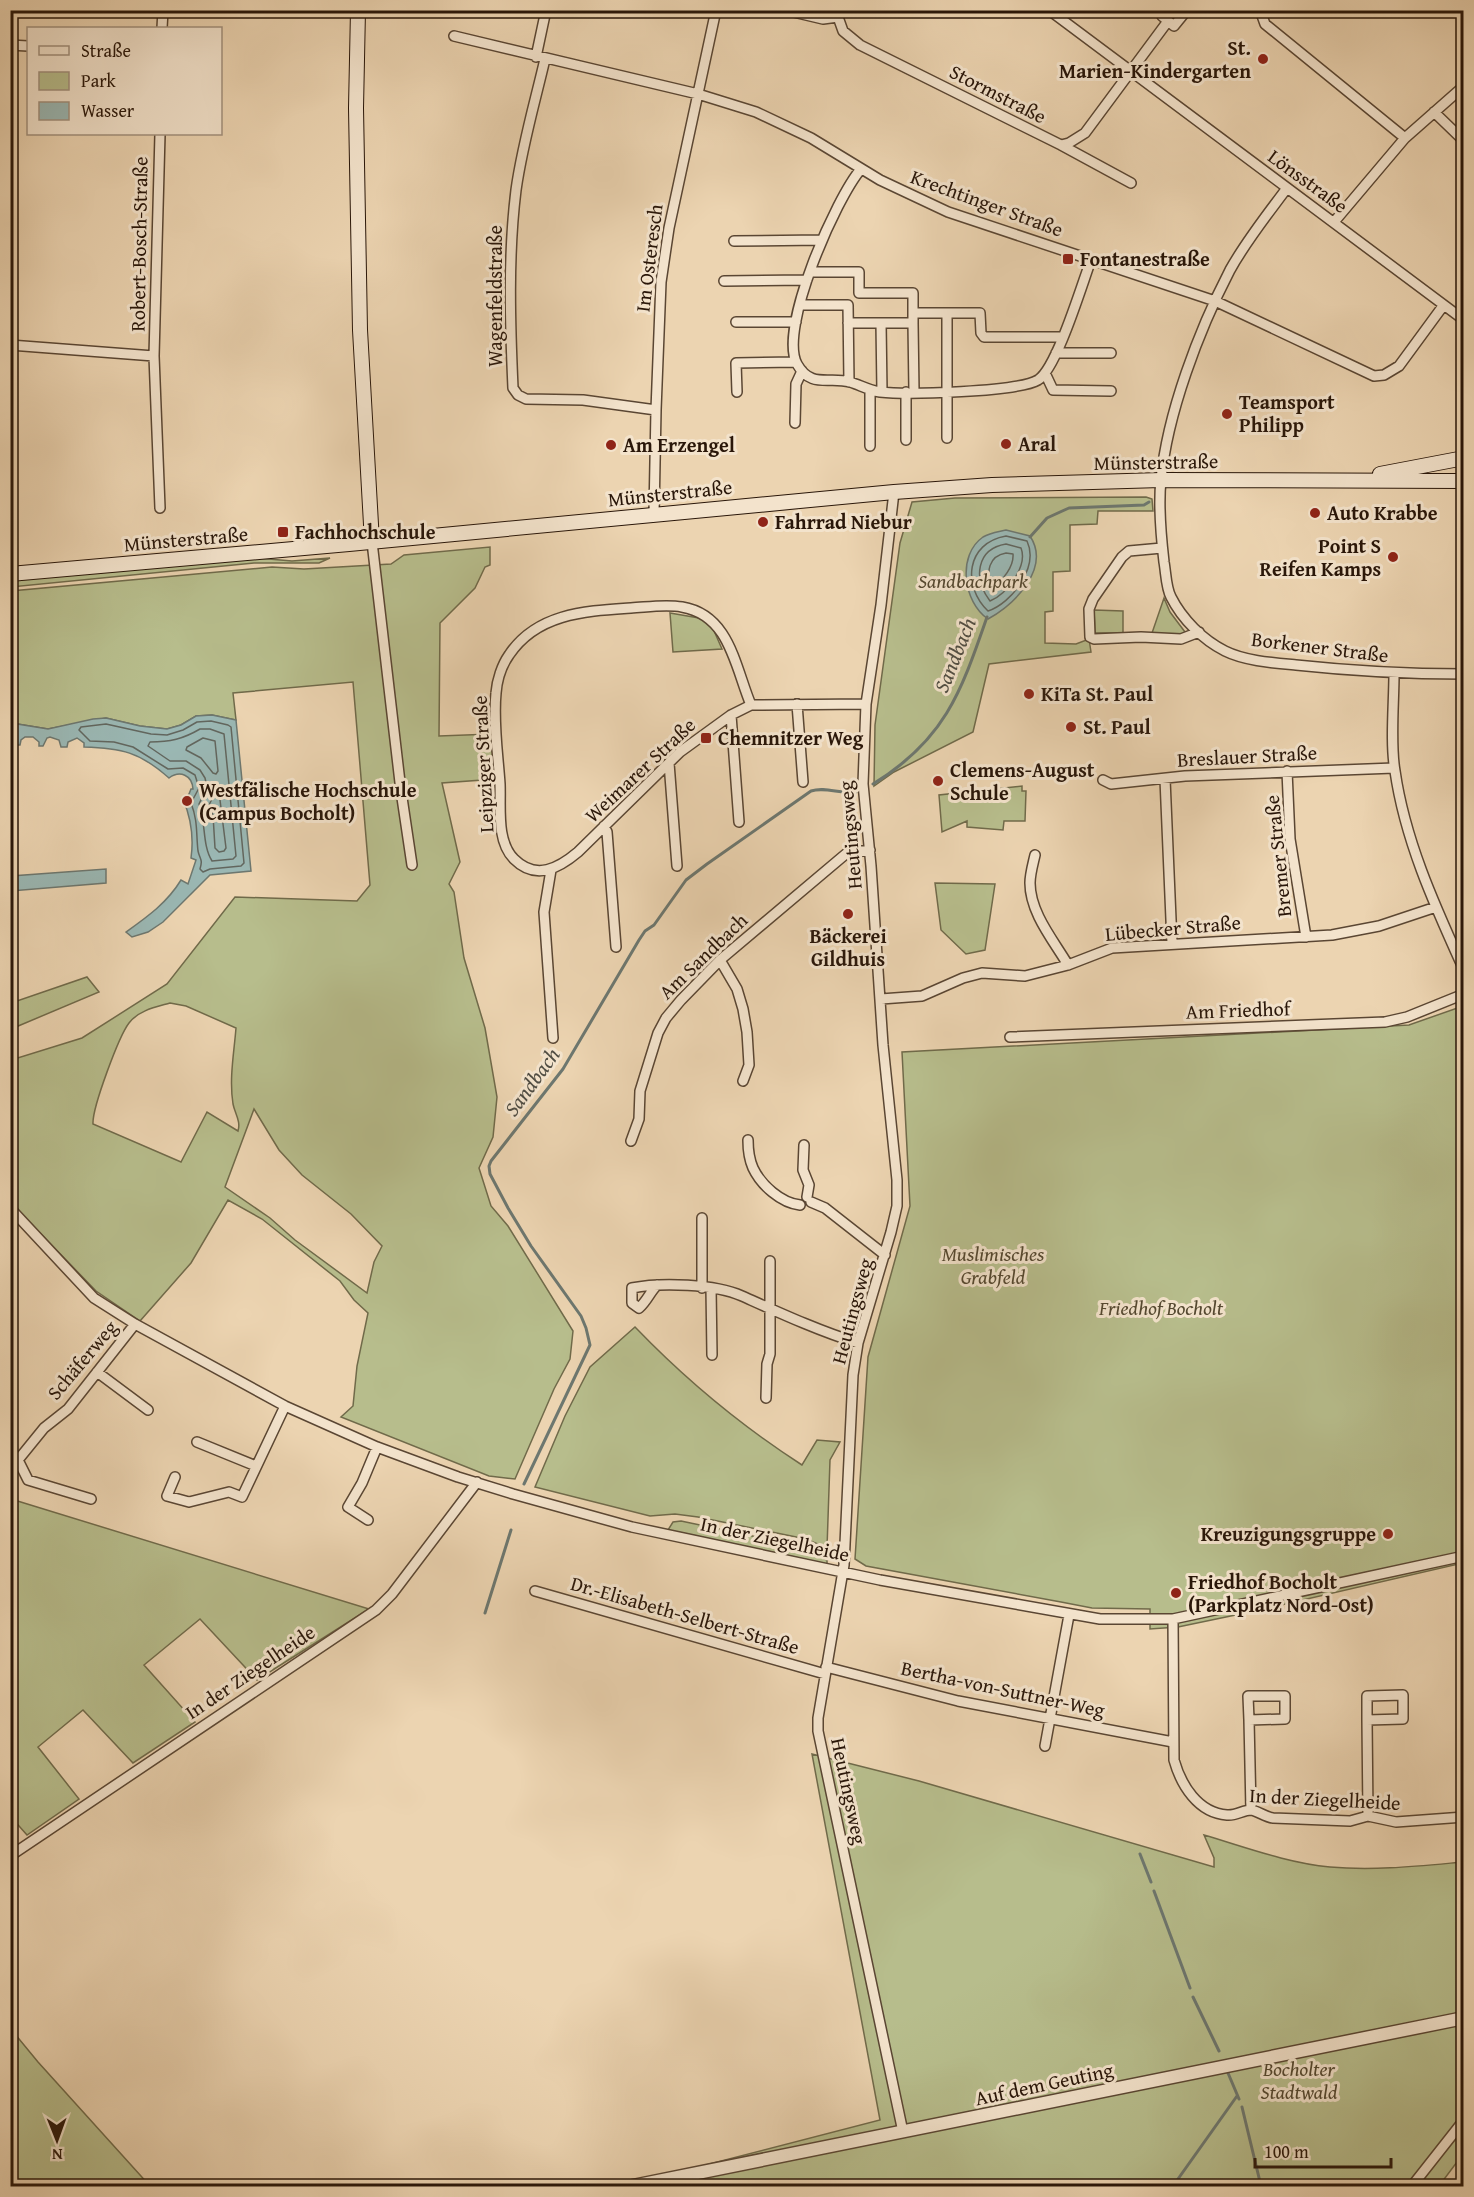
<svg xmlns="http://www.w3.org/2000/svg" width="1474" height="2197" font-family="'Gentium Book Plus',serif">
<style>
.green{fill:#b7bd8c;stroke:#706a4a;stroke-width:1.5;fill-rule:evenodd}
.water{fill:#9ab7b3;stroke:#6d776f;stroke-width:1.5}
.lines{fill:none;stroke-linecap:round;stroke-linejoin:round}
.shore{stroke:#62665e;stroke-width:1.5}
.stream{stroke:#6d776f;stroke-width:3}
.minor-casing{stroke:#5a4633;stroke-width:12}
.tertiary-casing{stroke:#5a4633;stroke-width:15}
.secondary-casing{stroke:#291609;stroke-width:16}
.minor{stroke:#f3e3cc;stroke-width:9}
.tertiary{stroke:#f3e3cc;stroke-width:12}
.secondary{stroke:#f3e3cc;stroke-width:14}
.poi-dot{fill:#8f2418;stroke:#f3e3cc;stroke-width:2}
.labels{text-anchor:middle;stroke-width:6;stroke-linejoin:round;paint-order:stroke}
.poi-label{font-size:20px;font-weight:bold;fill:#291609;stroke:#f3e3cc;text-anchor:start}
.street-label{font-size:20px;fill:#291609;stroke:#f3e3cc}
.park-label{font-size:20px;font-style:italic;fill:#544830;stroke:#f3e3cc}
.water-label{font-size:21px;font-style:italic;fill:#514e44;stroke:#f3e3cc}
</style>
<rect width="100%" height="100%" fill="#ecd4b1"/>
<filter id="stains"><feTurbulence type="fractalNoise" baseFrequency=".00333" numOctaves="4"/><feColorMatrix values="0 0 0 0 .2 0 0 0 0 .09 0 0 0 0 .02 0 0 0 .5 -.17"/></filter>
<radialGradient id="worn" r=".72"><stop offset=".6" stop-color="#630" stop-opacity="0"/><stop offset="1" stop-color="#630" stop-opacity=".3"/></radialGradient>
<!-- green -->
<path class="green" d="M1146,497L1152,499L1153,511H1098L1097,524L1070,525V571L1053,572V611L1045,612V643L1076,644L1089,639L1091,652L989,664L973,732L894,772L874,786L875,725L900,543L912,502L955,498Z
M490,547V565L485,567L475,588L440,623L439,736L492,734L496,779L442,783L460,862L449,884L454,892L464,958L485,1028L497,1097L493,1137L479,1168L491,1206L508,1226L573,1331L570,1359L554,1389L515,1479L489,1476L341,1417L353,1406L357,1366L368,1313L354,1300L340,1281L262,1219L228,1200L191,1263L140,1321L96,1291L11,1203V1060L82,1038L167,984L235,897L357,901L370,885L353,682L233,693L236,720L212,715L196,716L181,725L167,729L140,726L106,718L48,729L11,723V591L272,567L304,569L391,564L404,555ZM170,1003L186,1006L236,1028C234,1053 229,1079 233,1104C235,1114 241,1121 238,1131L207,1112L181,1162L93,1124C92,1108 119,1036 129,1023C139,1010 156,1007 170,1003ZM254,1109L279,1150L302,1175L351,1214L382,1246L374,1262L367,1293L295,1240L270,1218L225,1187Z
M257,558L292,561L330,558L319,563H254L11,587V579Z
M1164,598L1170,612L1185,632L1182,635L1152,633Z
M1094,610L1123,611V633H1095Z
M670,613L699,618L711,624L722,649L673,652Z
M1022,786V791H1026L1025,821H1004L1003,830L967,827V821L942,832L939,795Z
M935,883L995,884L985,950L966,954L941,930Z
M87,977L99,992L11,1029V1003Z
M1463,1006V1563L1250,1612L1178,1627L1150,1629V1609L1092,1608L1061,1602L866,1566L855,1559L868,1357L910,1206L902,1052L1409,1025Z
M635,1327C686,1380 740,1425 802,1465L817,1440L840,1442L830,1460L827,1548L806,1539L698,1517L675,1514L650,1516L535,1487L565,1416L590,1367Z
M11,1499L369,1609L257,1680L200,1619L144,1665L195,1722L133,1763L83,1710L38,1747L79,1799L27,1835L11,1817Z
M681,1521L795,1545L827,1560V1564L668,1530L673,1522Z
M812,1754L919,1781L1214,1867V1858L1204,1835C1245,1847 1287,1863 1330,1867C1374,1871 1419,1866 1463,1862V2154L1439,2186H624L880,2120Z
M10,2028L38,2062L150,2186H11Z"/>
<!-- water -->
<path class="water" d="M1006,530L1030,536C1051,568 1015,604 988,619C963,602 957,555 983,537C990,533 998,532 1006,530Z
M212,715L236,720L251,871L210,875L163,922L148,932L132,937L126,932C147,917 167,903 181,880L188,884L196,860L191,858C194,837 191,818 183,799L189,794L191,789H193C192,775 180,770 169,778C140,752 121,748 84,747V743L77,738L68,742L67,747H61L59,740L50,737L47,738L43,746H39V742L33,737H25L21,740L20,745H11V752V723L48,729L93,719L106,718L140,726L167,729L181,725L196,716Z
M106,869V883L11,891V876Z"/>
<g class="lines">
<!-- shore -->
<path class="shore" d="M1006,536L1027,541C1039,567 1012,603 988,611C962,586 966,543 1006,536Z
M1006,544L1021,548C1028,566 1007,594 990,601C973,579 976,549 1006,544Z
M1006,553L1013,554C1014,566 1003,581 993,586C985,572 989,556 1006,553Z
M211,721L228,725L231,727L244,863L241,866L210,869L203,872L200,869C203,859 200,860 198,851C196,833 198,821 191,803L199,788L195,775L183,768L168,769L133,747L114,742L90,741L79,730L81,727L106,724L151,734L167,735L183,730L197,722Z
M200,729H210L224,734L236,856L233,859L212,861C202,845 206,822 199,804L207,787L205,778L200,770L186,761H170L148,746L150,742C170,742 183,739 200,729Z
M203,738L215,741L218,771L216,774L213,773L201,758L186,750L187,747Z
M219,792L226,848L224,851L219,852L215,848L213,815L209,805L215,793Z"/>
<!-- stream -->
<path class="stream" d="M1030,537L1047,518L1069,508L1144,505L1149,502
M873,784C945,740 961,692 987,617
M524,1484L590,1345L586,1328L581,1316L531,1246L508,1208L490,1174L489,1166L491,1161L563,1069L639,940L645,931L654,925L686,880L707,864L811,791C826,786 841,795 856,792
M485,1613L511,1530
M1140,1854L1151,1882
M1154,1891L1190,1988
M1193,1997L1219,2051
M1228,2073L1239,2099
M1242,2107L1261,2186
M1173,2186L1237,2096"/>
<!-- minor casing -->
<g class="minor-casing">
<path id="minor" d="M785,10L823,19L838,17L843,31L860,45L1061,145L1069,143L1085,133L1168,21
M1049,10L1464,320
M1166,10L1162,16L1174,26L1187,10
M1260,10L1265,24L1405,138
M162,28L163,10
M454,36L698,94L756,112L811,138L880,180L948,212L1215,301L1374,376L1384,375L1399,366L1443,306
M10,45L28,46
M536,57L546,10
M545,59C535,102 522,146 516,190C508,255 510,322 513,388L518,395L526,399L583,400L656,410
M1434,112L1464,141
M1061,145L1131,183
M861,169C836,198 778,329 797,364C811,389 829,376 850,382C860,385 868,390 880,392C906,395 1018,392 1038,380C1057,368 1082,284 1091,260
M1287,188C1267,215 1246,241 1230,270C1199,330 1167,414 1161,480C1158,506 1161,536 1164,562C1166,573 1166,588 1171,597C1182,619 1203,640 1225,651C1245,661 1274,663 1296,665C1352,671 1407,674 1464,674
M1334,222L1405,138L1464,86
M734,241L822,240
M810,272H859V293H913V323
M724,281L807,280
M801,305H848L849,382
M913,313H980L981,333L984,337H1062
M947,313V438
M736,322H796
M848,323H913L914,392
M881,323L882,392
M10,345L154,356L160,508
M1056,353H1111
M154,356L160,134
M1045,373L1053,390L1111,391
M737,392L736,363L796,362
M795,423L796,384L802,371
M906,440V392
M870,446V390
M894,492L881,605L866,704L863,784L871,866L883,1045L897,1180V1206L891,1232L858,1343L853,1375L844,1565L818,1718V1731L903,2132
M654,514L656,410L661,282L669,228L716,10
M372,542L401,791L412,865
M1162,548L1129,551L1122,557L1093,599L1089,609L1090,637L1094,639L1141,637L1181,639L1199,632
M1394,674C1394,703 1390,743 1395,771C1405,841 1435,906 1464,970
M797,704L803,782
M751,705C735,667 730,615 682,607C666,604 648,607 631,608C586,611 537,613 509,655C502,665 497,680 496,693C493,723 498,754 500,784C501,807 496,841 514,859C536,881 559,868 578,852L680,752L731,715L751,705L866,704
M731,715L739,822
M669,763L677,866
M1287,771L1290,839L1306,937
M1165,779L1172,943
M1103,780L1111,784L1185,776L1394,768
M604,826L607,832L616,947
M1035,855C1033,864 1030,874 1030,883C1030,913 1054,941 1068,965
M551,870L544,912L553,1038
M720,960L737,989L743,1009L747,1032L749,1065L743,1081
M881,999L922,996L963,978L982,973L1025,976L1068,965L1112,948L1332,935L1379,926L1436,907
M1010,1037L1385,1022L1407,1017L1464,994
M748,1140C748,1150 749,1159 753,1168C761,1185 781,1203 800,1205
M631,1141L639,1119L640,1091L658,1033L666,1018L681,1000L720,960L841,858L847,853L870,850
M804,1145L803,1170L809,1185L807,1197
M811,1202L825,1208L885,1255
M10,1208L94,1298L135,1324L285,1406L377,1447L458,1477L513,1494L632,1527L880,1580L1100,1619H1173L1464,1556
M702,1218V1288
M657,1285C650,1292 647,1301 639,1308L632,1303V1288C661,1282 715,1284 742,1296C780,1313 819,1331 858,1343
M711,1288L712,1355
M97,1372L148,1410
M766,1398L767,1364L770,1354V1261
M197,1442L256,1466
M175,1477L167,1496L189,1502L229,1492L242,1497L285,1406
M91,1499L28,1480L18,1460L44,1428L68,1409L135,1324
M368,1520L348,1507L362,1483L377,1447
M535,1591L825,1674
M1173,1619L1174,1760C1181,1785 1198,1813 1227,1815C1236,1816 1243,1810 1251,1810C1258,1811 1265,1817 1273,1818L1350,1821L1368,1816L1396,1822L1464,1817
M826,1667L958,1701L1173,1742
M1249,1720L1248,1696H1285V1719L1249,1720L1251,1810
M1367,1720V1696L1403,1695V1719L1367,1720L1368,1816
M1045,1746L1069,1615
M10,1856L376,1610L392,1594L477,1482
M1412,2186L1464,2120"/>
</g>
<!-- tertiary casing -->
<g class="tertiary-casing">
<path id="tertiary" d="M633,2186L1464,2018"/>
</g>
<!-- secondary casing -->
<g class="secondary-casing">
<path id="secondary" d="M358,10L356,108L360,330L372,542
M1380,474L1464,458
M10,574L349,544L894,492L992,485L1161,480L1464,481"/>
</g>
<!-- minor -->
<use href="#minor" class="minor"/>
<!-- tertiary -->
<use href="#tertiary" class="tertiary"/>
<!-- secondary -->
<use href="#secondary" class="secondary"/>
</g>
<!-- markers -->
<g class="poi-dot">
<circle cx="1263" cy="59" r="6"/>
<rect x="1062" y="253" width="12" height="12" rx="3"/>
<circle cx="1227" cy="414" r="6"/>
<circle cx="1006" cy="444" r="6"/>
<circle cx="611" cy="445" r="6"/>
<circle cx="1315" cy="513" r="6"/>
<circle cx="763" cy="522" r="6"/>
<rect x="277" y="526" width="12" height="12" rx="3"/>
<circle cx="1393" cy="557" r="6"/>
<circle cx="1029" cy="694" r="6"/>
<circle cx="1071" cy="727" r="6"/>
<rect x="700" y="732" width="12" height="12" rx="3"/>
<circle cx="938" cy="781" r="6"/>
<circle cx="187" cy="801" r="6"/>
<circle cx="848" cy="914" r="6"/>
<circle cx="1388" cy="1534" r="6"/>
<circle cx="1176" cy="1593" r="6"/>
</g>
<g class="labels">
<!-- poi labels -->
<g class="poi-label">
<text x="1251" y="55" text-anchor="end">St.<tspan x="1251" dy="23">Marien-Kindergarten</tspan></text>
<text x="1080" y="266">Fontanestraße</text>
<text x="1239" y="409">Teamsport<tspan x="1239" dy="23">Philipp</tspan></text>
<text x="1018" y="451">Aral</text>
<text x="623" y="452">Am Erzengel</text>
<text x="1327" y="520">Auto Krabbe</text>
<text x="775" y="529">Fahrrad Niebur</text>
<text x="295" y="539">Fachhochschule</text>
<text x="1381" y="553" text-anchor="end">Point S<tspan x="1381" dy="23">Reifen Kamps</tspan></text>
<text x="1041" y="701">KiTa St. Paul</text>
<text x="1083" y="734">St. Paul</text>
<text x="718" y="745">Chemnitzer Weg</text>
<text x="950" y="777">Clemens-August<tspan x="950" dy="23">Schule</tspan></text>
<text x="199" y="797">Westfälische Hochschule<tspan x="199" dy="23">(Campus Bocholt)</tspan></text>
<text x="848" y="943" text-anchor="middle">Bäckerei<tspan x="848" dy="23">Gildhuis</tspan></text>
<text x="1376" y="1541" text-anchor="end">Kreuzigungsgruppe</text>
<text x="1188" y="1589">Friedhof Bocholt<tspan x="1188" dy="23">(Parkplatz Nord-Ost)</tspan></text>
</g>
<!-- street labels -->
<g class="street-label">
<text transform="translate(998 94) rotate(27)" y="7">Stormstraße</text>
<text transform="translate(1308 181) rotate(36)" y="7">Lönsstraße</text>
<text transform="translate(987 203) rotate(20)" y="7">Krechtinger Straße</text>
<text transform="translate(139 244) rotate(-89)" y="7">Robert-Bosch-Straße</text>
<text transform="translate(649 258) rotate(-83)" y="7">Im Osteresch</text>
<text transform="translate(495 296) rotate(-90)" y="7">Wagenfeldstraße</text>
<text transform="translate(1156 462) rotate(-1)" y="7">Münsterstraße</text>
<text transform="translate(670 493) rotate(-6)" y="7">Münsterstraße</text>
<text transform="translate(186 539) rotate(-5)" y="7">Münsterstraße</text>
<text transform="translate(1320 647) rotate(7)" y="7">Borkener Straße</text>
<text transform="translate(1247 756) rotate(-3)" y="7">Breslauer Straße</text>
<text transform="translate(483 764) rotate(-93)" y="7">Leipziger Straße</text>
<text transform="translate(640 770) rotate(-43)" y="7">Weimarer Straße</text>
<text transform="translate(850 835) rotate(-95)" y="7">Heutingsweg</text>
<text transform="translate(1278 856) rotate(-96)" y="7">Bremer Straße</text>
<text transform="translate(1173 928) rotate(-5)" y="7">Lübecker Straße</text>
<text transform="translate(703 956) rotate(-44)" y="7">Am Sandbach</text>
<text transform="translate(1238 1010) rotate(-2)" y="7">Am Friedhof</text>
<text transform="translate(852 1311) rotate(-75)" y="7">Heutingsweg</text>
<text transform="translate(82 1360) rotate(-50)" y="7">Schäferweg</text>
<text transform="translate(775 1539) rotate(12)" y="7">In der Ziegelheide</text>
<text transform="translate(685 1615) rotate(16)" y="7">Dr.-Elisabeth-Selbert-Straße</text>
<text transform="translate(250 1672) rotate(-34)" y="7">In der Ziegelheide</text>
<text transform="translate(1003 1689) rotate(12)" y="7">Bertha-von-Suttner-Weg</text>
<text transform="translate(849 1791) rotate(78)" y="7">Heutingsweg</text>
<text transform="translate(1325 1799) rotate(3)" y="7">In der Ziegelheide</text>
<text transform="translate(1044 2084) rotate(-12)" y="7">Auf dem Geuting</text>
</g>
<!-- park labels -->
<g class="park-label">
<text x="973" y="588">Sandbachpark</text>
<text x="993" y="1261">Muslimisches<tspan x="993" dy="23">Grabfeld</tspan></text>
<text x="1161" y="1315">Friedhof Bocholt</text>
<text x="1299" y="2076">Bocholter<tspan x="1299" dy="23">Stadtwald</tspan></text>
</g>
<!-- water labels -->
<g class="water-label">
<text transform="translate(955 655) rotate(-68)" y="7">Sandbach</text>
<text transform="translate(532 1082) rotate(-54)" y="7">Sandbach</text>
</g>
</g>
<!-- margin -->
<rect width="1474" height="2197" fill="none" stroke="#ecd4b1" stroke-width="36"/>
<rect x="12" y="12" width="1450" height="2173" fill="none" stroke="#291609" stroke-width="3"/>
<rect x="18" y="18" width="1438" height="2161" fill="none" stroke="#291609" stroke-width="1.5"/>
<!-- legend -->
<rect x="27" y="27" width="195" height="108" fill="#f3e3cc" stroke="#a2917e" stroke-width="1.5"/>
<rect x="39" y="46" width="30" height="9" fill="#f3e3cc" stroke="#a2917e" stroke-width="1.5"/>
<text x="81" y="57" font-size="18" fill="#291609">Straße</text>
<rect x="39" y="72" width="30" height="18" fill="#b7bd8c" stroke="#a2917e" stroke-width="1.5"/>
<text x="81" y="87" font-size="18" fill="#291609">Park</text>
<rect x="39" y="102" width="30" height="18" fill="#9ab7b3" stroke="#a2917e" stroke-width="1.5"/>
<text x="81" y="117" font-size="18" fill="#291609">Wasser</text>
<!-- north arrow -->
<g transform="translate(57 2140) rotate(179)" stroke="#f3e3cc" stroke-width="4.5" paint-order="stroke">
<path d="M0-4.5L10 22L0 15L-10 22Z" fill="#291609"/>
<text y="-9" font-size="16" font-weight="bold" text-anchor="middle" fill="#291609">N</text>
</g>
<!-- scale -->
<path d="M1255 2158v9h136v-9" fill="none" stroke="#291609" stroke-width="3"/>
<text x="1264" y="2158" font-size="18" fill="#291609" stroke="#f3e3cc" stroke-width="4.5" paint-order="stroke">100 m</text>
<rect width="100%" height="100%" filter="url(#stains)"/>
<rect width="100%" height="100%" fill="url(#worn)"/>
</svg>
